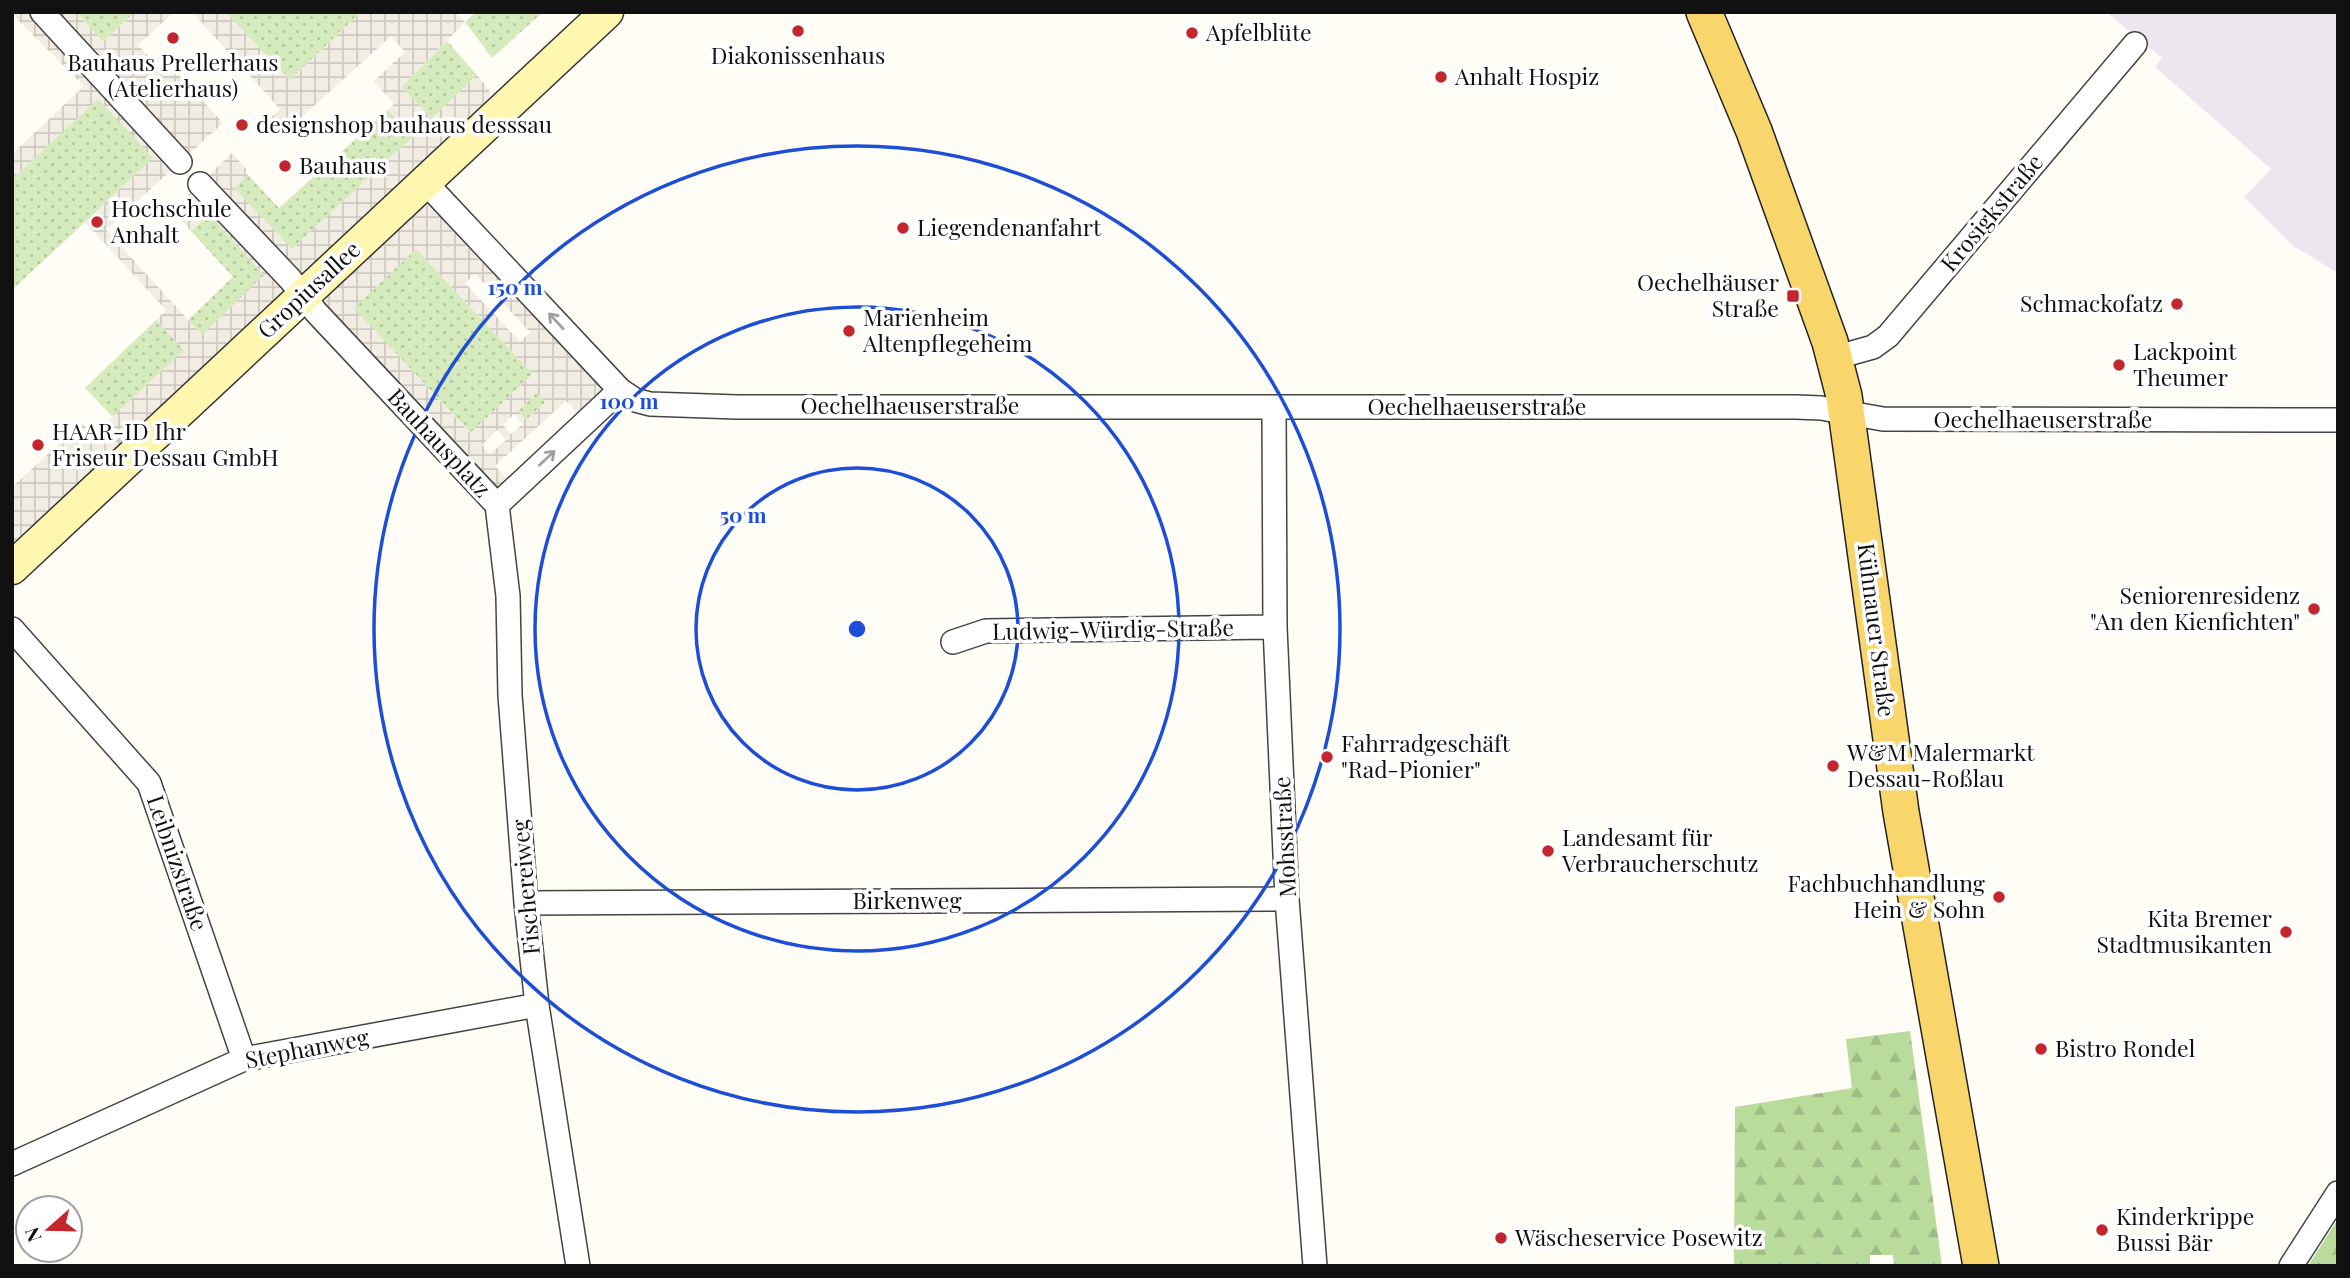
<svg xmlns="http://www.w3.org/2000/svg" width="2350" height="1278" font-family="'Playfair Display',serif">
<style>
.industrial{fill:#eee6ef}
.grass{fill:url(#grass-dots)}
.forest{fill:url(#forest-firs)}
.plaza{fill:url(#plaza-grid);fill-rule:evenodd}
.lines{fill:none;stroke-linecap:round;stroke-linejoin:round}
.street-casing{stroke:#444;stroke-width:26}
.secondary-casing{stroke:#333;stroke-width:35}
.primary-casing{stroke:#222;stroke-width:38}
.street{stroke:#fff;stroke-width:23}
.secondary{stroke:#fff6b0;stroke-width:32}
.primary{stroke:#f9d66b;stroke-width:35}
.oneway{stroke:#a0a0a0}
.ring{fill:none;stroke:#1d4ed8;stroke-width:3.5}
.poi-dot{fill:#c4262e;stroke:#fff;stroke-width:2.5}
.labels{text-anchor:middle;stroke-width:7;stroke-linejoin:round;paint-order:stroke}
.poi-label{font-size:23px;fill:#111;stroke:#fff;text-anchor:start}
.street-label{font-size:23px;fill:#111;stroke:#fff}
.centre{fill:#1d4ed8;stroke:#fff;stroke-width:3.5}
.ring-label{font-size:21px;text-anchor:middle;font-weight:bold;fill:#1d4ed8;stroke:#fff;stroke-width:7;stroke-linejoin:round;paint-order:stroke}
</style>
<defs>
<pattern id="grass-dots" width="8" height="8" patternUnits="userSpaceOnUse" patternTransform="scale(1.75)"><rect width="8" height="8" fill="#d5ebbd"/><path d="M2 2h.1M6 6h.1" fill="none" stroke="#b6c8a1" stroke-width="1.8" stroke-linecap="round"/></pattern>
<pattern id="forest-firs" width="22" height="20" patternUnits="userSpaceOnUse" patternTransform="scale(1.75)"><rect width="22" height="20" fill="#b9dc9c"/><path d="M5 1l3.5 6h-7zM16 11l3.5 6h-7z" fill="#9ebc85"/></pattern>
<pattern id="plaza-grid" width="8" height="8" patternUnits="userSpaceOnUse" patternTransform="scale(1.75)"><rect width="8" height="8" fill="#f1ede2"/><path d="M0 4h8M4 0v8" fill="none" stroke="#cecac1"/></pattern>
</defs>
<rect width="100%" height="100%" fill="#fffdf5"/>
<!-- industrial -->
<path class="industrial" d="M2106,12H2338V271L2336,272L2292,245L2244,197L2271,169L2155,67L2162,58Z"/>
<!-- grass -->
<path class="grass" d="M76,12H135L103,42Z
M225,12H361L290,80Z
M476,12H543L492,58L465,22Z
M447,41L477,75L432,119L401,87Z
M98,98L154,158L12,290V179Z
M388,110L413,137L292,249L234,188L248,175L279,208Z
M209,214L265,275L202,335L188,320L233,277L191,231Z
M416,249L533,374L471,433L353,308Z
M156,320L185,350L113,417L85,388Z
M537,392L546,402L526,420L518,411Z"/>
<!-- forest -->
<path class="forest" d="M1910,1031L1942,1266H1894L1893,1255H1870V1266H1734L1735,1107L1852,1088L1846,1039Z
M2338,1219V1266H2308Z"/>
<!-- plaza -->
<path class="plaza" d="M14,12H76L103,42L135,12H174L138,45L163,72L170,65L223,123L106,230L202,335L264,275L209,214L191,231L172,210L232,153L247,170L245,172L248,175L234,188L292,249L413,137L388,110L394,104L374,81L405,52L391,36L283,134L269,119L280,109L192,12H225L290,80L361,12H455L465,22L401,87L432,118L477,75L489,90L491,100L12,544V487L82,423L93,435L184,350L156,320L166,310L85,222L153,158L98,99L12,179V154L84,86L12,14Z
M430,204L450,216L445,223L570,355L576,350L603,387L602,392L579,415L566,401L495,466L509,482L500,488L495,489L462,460L467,454L344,323L338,328L324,305L329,294L421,207ZM416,249L533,374L470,433L354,308ZM475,274L530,332L520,342L465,283ZM537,393L546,402L526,420L518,411ZM514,414L523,424L511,434L503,425ZM497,430L506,440L490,454L482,445Z"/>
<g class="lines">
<!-- street casing -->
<g class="street-casing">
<path id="street" d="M42,12L180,162
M425,182L620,390L497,505
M200,184L290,279L316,312L497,505
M1834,358L1873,347L1888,336L2135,44
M620,390L635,400L650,404L737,407H1796L1821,408L1883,419L2338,420
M1274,407L1275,627L1287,899L1315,1266
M497,505L508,596L510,695L526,903L537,1005L578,1266
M12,629L149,783L244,1059
M953,642L986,631L1275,627
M526,903L1287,899
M12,1164L244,1059L537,1005
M2291,1266L2338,1193"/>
</g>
<!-- secondary casing -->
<g class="secondary-casing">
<path id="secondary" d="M12,568L607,12"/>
</g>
<!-- primary casing -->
<g class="primary-casing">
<path id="primary" d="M1704,12L1754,131L1830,342L1844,396L1901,812L1981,1266"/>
</g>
<!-- street -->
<use href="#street" class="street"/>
<!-- secondary -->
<use href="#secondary" class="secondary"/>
<!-- primary -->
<use href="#primary" class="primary"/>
</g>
<!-- one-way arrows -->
<defs><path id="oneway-shaft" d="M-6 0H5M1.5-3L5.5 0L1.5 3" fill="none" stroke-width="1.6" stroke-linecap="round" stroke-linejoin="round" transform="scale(1.75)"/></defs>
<g class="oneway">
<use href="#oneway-shaft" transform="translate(556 321) rotate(-133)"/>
<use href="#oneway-shaft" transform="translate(547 458) rotate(-43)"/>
</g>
<!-- distance rings -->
<g class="ring">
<circle cx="857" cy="629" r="161"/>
<circle cx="857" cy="629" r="322"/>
<circle cx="857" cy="629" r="483"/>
</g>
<!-- markers -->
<g class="poi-dot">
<circle cx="798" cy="31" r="7"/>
<circle cx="1192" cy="33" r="7"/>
<circle cx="173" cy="38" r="7"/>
<circle cx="1441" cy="77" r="7"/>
<circle cx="242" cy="125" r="7"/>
<circle cx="285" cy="166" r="7"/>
<circle cx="97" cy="222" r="7"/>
<circle cx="903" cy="228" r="7"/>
<rect x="1786" y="289" width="14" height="14" rx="3.5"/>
<circle cx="2177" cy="304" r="7"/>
<circle cx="849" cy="331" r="7"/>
<circle cx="2119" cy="365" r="7"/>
<circle cx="38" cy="445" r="7"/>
<circle cx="2314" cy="609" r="7"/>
<circle cx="1327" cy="757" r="7"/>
<circle cx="1833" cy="766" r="7"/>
<circle cx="1548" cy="851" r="7"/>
<circle cx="1999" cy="897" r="7"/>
<circle cx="2286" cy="932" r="7"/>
<circle cx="2041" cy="1049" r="7"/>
<circle cx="2102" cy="1230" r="7"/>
<circle cx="1501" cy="1238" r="7"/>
</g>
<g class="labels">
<!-- poi labels -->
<g class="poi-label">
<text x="1206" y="41">Apfelblüte</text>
<text x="798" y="64" text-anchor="middle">Diakonissenhaus</text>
<text x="173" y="71" text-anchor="middle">Bauhaus Prellerhaus<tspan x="173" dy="26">(Atelierhaus)</tspan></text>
<text x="1455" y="85">Anhalt Hospiz</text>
<text x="256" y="133">designshop bauhaus desssau</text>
<text x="299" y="174">Bauhaus</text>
<text x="111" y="217">Hochschule<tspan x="111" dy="26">Anhalt</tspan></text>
<text x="917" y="236">Liegendenanfahrt</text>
<text x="1779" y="291" text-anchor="end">Oechelhäuser<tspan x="1779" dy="26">Straße</tspan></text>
<text x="2163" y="312" text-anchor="end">Schmackofatz</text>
<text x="863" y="326">Marienheim<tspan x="863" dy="26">Altenpflegeheim</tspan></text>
<text x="2133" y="360">Lackpoint<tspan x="2133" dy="26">Theumer</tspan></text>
<text x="52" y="440">HAAR-ID Ihr<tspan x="52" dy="26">Friseur Dessau GmbH</tspan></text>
<text x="2300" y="604" text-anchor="end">Seniorenresidenz<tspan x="2300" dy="26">"An den Kienfichten"</tspan></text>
<text x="1341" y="752">Fahrradgeschäft<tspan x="1341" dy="26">"Rad-Pionier"</tspan></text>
<text x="1847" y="761">W&amp;M Malermarkt<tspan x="1847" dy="26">Dessau-Roßlau</tspan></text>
<text x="1562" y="846">Landesamt für<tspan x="1562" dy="26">Verbraucherschutz</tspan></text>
<text x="1985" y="892" text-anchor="end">Fachbuchhandlung<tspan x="1985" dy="26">Hein &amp; Sohn</tspan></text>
<text x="2272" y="927" text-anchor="end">Kita Bremer<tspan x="2272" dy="26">Stadtmusikanten</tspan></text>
<text x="2055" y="1057">Bistro Rondel</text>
<text x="2116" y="1225">Kinderkrippe<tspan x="2116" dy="26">Bussi Bär</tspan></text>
<text x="1515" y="1246">Wäscheservice Posewitz</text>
</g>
<!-- street labels -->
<g class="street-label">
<text transform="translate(1992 213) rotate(-50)" y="8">Krosigkstraße</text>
<text transform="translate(309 290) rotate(-43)" y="8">Gropiusallee</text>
<text x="910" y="414">Oechelhaeuserstraße</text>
<text x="1477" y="415">Oechelhaeuserstraße</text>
<text x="2043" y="428">Oechelhaeuserstraße</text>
<text transform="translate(439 443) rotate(47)" y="8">Bauhausplatz</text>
<text transform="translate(1113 630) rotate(-1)" y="8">Ludwig-Würdig-Straße</text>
<text transform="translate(1876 630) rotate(83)" y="8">Kühnauer Straße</text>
<text transform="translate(1285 837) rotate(-93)" y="8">Mohsstraße</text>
<text transform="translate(177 863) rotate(71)" y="8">Leibnizstraße</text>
<text transform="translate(526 887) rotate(-95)" y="8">Fischereiweg</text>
<text x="907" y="909">Birkenweg</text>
<text transform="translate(307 1049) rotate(-11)" y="8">Stephanweg</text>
</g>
</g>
<circle cx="857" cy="629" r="10" class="centre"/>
<g class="ring-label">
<text x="515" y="295">150 m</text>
<text x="629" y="409">100 m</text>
<text x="743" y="523">50 m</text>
</g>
<!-- border -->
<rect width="2350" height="1278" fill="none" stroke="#111111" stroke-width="28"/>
<!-- north arrow -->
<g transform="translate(49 1229) rotate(250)"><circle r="33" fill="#ffffff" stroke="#a0a0a0" stroke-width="2"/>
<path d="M0-5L12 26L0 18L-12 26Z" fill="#c4262e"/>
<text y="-10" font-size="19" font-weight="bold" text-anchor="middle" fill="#111111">N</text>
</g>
</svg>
